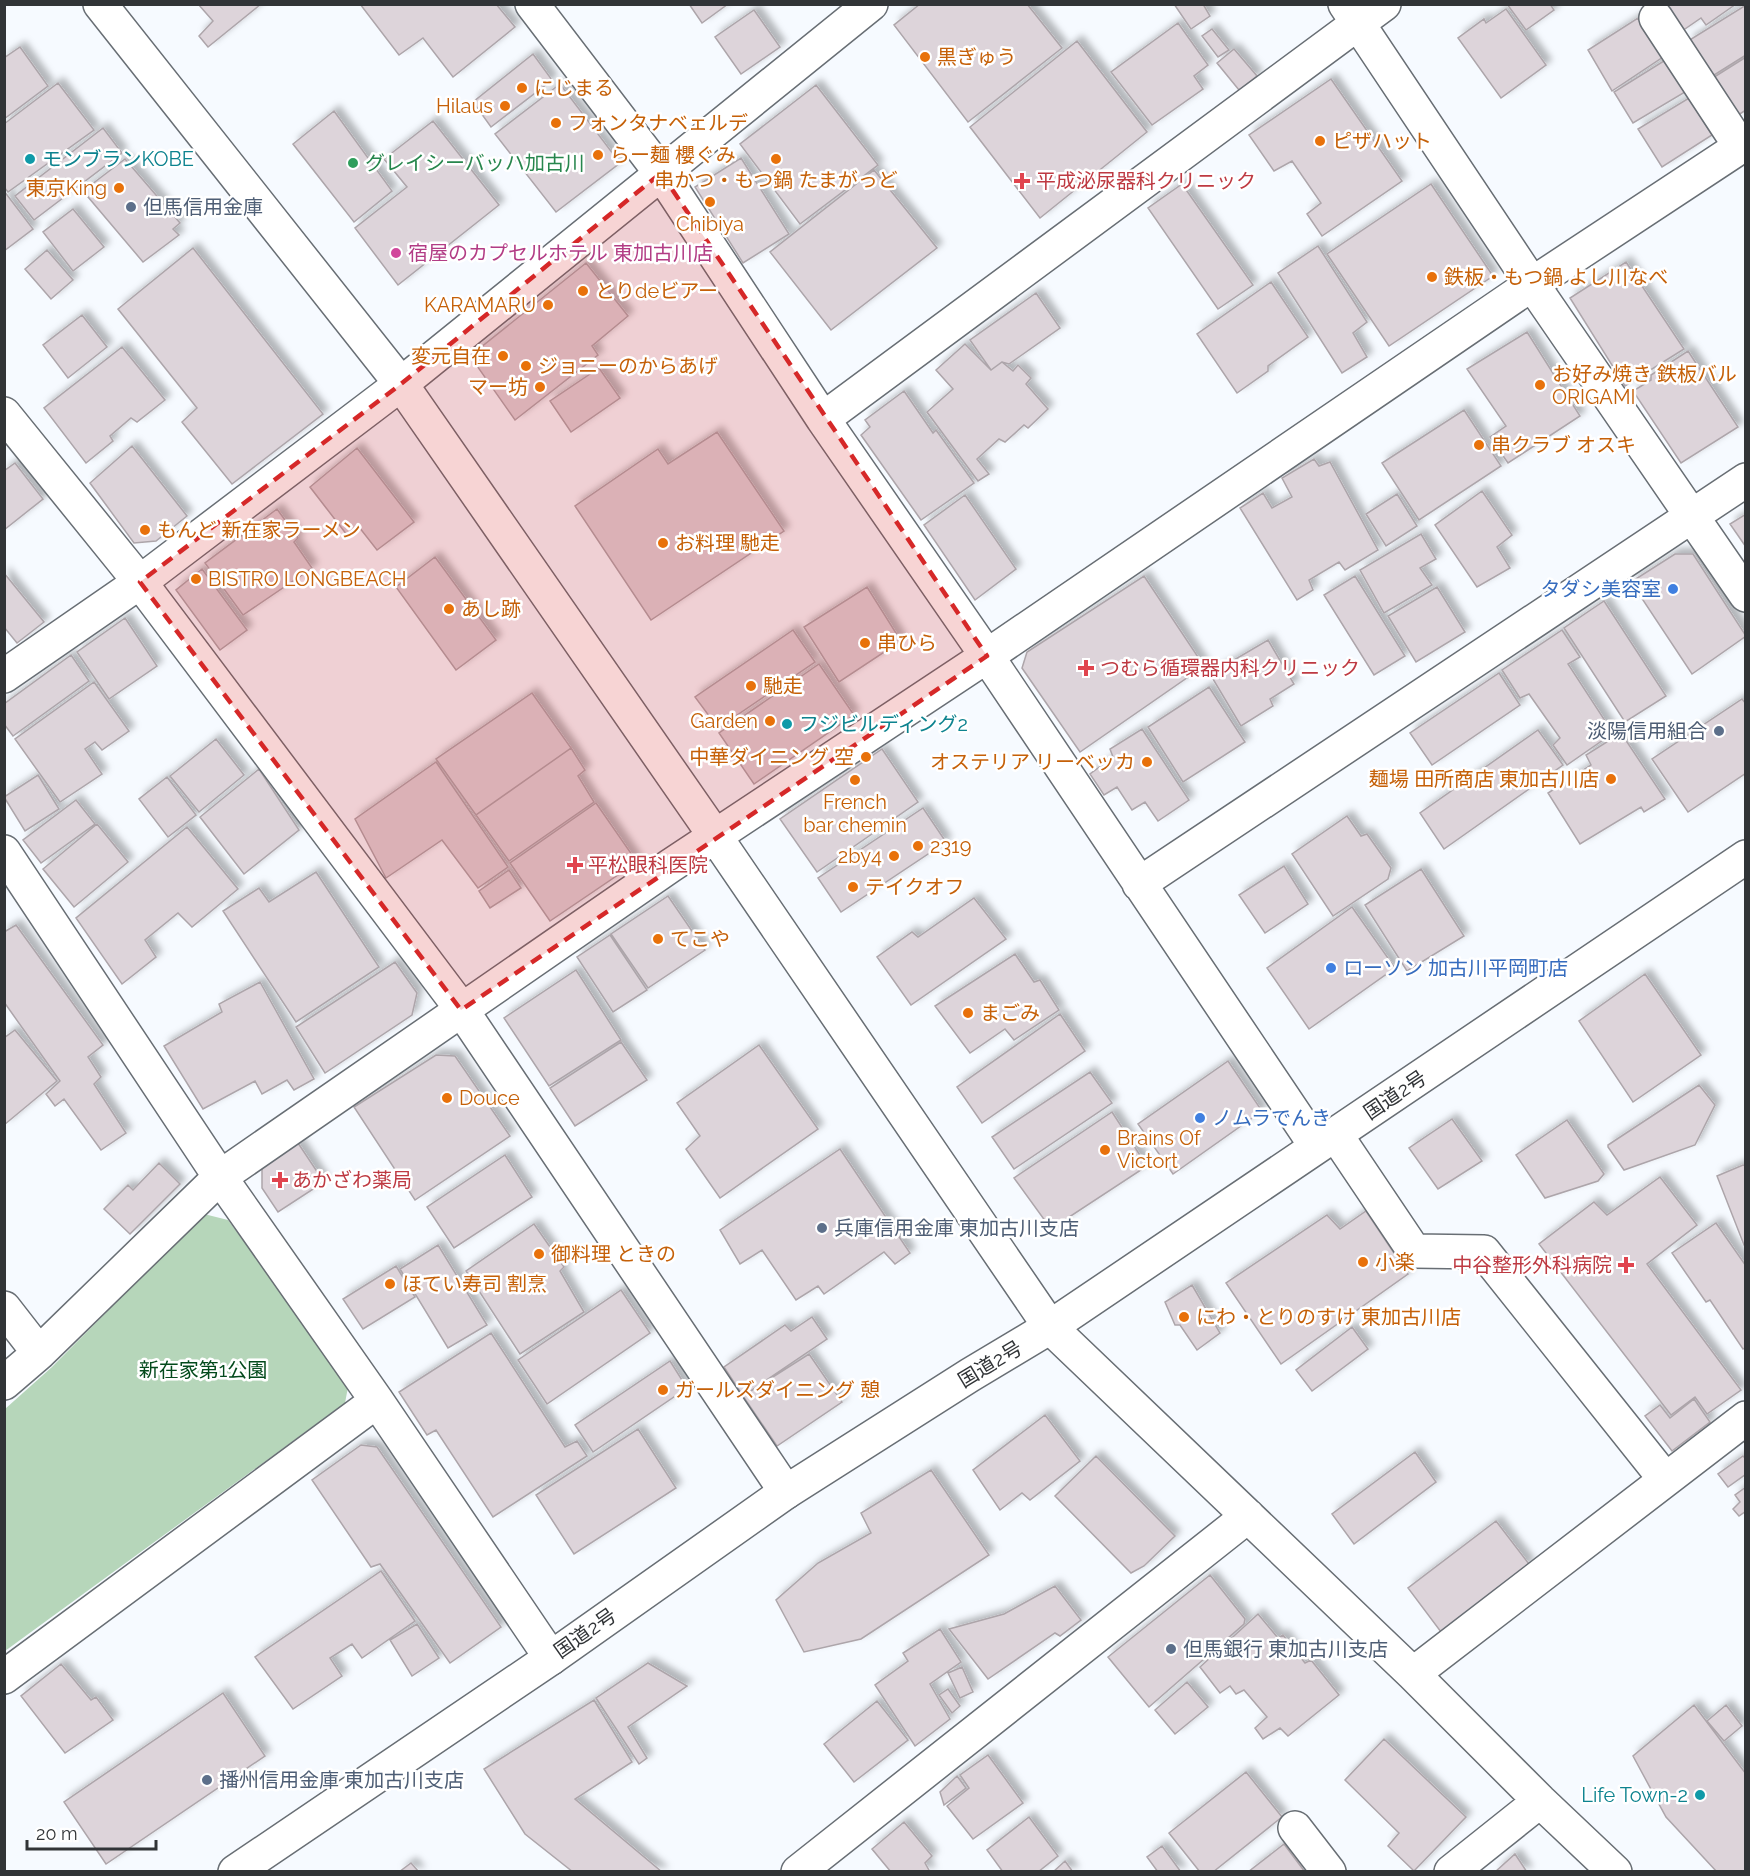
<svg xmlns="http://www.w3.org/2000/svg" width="1750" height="1876" font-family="Raleway,'Noto Sans JP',sans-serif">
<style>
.green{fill:#b6d6ba}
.building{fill:#ddd4da;stroke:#ada5aa;stroke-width:1.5;filter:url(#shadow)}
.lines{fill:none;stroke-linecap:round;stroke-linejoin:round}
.minor-casing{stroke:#686e74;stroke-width:36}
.highway-casing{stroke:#686e74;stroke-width:36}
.minor{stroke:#fff;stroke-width:33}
.highway{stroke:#fff;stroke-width:33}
.marked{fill:#d62828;fill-opacity:0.2;stroke:#d62828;stroke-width:4.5;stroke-dasharray:12 8;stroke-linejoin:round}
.food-dot{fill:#e8710a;stroke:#fff;stroke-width:2}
.culture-dot{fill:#0f9aa8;stroke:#fff;stroke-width:2}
.leisure-dot{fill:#2e9e5b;stroke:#fff;stroke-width:2}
.health-dot{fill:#e0444e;stroke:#fff;stroke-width:2}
.service-dot{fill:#5c6f8a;stroke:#fff;stroke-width:2}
.hotel-dot{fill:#d1479c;stroke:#fff;stroke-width:2}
.shop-dot{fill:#3f7fe0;stroke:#fff;stroke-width:2}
.labels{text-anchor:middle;stroke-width:5;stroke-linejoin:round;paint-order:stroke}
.food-label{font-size:20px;fill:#c56008;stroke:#fff;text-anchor:start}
.culture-label{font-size:20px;fill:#0d838f;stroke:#fff;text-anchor:start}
.leisure-label{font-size:20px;fill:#27864d;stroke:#fff;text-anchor:start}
.health-label{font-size:20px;fill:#be3a42;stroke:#fff;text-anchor:start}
.service-label{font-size:20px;fill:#4e5e75;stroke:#fff;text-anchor:start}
.hotel-label{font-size:20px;fill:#b23c85;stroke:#fff;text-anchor:start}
.shop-label{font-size:20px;fill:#366cbe;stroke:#fff;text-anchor:start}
.street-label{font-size:20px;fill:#313437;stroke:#fff}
.park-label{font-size:20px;fill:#034a1c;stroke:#fff}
</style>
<defs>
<filter id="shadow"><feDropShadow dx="5.5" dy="-5.5" stdDeviation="3" flood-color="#0004"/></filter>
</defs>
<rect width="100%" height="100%" fill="#f6faff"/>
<!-- green -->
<path class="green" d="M204,1214L228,1220L349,1382L345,1403L5,1651V1409L52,1367Z"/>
<!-- building -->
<path class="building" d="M198,4H261L208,47L199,36L213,21Z
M360,4H496L515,27L453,77L423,38L399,55Z
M689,4H728L702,23Z
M920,4H1027L1062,48L968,122L894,25Z
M1174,4H1203L1210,16L1191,29Z
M1507,4H1550L1554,10L1526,30Z
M1664,4H1736L1706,25L1701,18L1682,31Z
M1746,5V55L1711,77L1688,41Z
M1506,9L1546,65L1501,98L1458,38L1484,19L1486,23Z
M754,10L780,47L741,74L715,37Z
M1638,18L1663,57L1612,91L1588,50Z
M1178,23L1208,65L1194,76L1203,89L1152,125L1111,72Z
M1212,29L1229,50L1218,57L1202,36Z
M1077,41L1147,132L1040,218L970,127Z
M20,47L48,86L4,119V58Z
M1234,49L1257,76L1239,90L1217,63Z
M533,54L552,80L491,127L473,102Z
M1746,57V110L1735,117L1711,79Z
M1667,59L1685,92L1633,123L1614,92Z
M1331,79L1402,181L1322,236L1307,214L1321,203L1292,161L1274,171L1249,135Z
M58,83L94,130L8,192L4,187V124Z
M560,84L620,163L556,212L495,134Z
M816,85L878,165L800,224L740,144Z
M1689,98L1712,135L1662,167L1638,129Z
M334,111L392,191L354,222L293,144Z
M433,121L499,205L398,285L355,228L407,187L384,159Z
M103,128L122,153L34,220L15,196Z
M741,158L789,234L743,263L695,187Z
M125,159L180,223L173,229L179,235L143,262L83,191Z
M874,170L937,248L831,330L770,252Z
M1182,184L1253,285L1218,309L1148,208Z
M1431,184L1493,276L1389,346L1327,254Z
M4,191L33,229L4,251Z
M73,209L104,247L73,271L43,232Z
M1318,246L1367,322L1353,333L1367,357L1342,373L1278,273Z
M193,248L323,414L232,484L182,422L197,408L118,309Z
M47,250L73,280L51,299L25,269Z
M1626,262L1684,349L1625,386L1570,298Z
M586,263L628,316L592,346L598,355L515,420L470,356Z
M1271,282L1308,337L1268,366V371L1237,393L1197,334Z
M1036,293L1060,328L1009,364L1002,362L991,370L970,340Z
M82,315L107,347L68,378L43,345Z
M1527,332L1580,416L1508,463L1490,437L1506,426L1467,369Z
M965,344L991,370L1002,362L1013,371L1018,365L1031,378L1026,384L1048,409L1028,428L1024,425L1005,442L999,439L977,459L989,474L978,481L927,412L953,389L936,370Z
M122,347L165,400L137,422L131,418L110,436L113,441L86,463L44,408Z
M1688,351L1738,427L1681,463L1633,391L1651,380V375Z
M599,368L620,398L571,432L550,401Z
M904,391L933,433L936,430L974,483L921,520L861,435L870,427L865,420Z
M1464,410L1501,466L1419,520L1382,463Z
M717,432L784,531L651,620L575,506L658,449L668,464Z
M132,446L187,516L156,541L134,543L90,483Z
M357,448L414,522L377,550L359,527L347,535L310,487Z
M1314,459L1319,466L1330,462L1378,550L1345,570L1339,562L1309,580L1313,590L1297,600L1240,508L1263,493L1272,508L1292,497L1282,478Z
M15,463L43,499L4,530V471Z
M1482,491L1512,535L1497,547L1510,568L1477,587L1435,525Z
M1397,494L1417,526L1386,546L1366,514Z
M965,495L1016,569L975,600L924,525Z
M277,509L298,538L294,542L312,568L243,615L205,563Z
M1746,514V547L1730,524Z
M1421,534L1436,559L1420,568L1432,585L1384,613L1360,570Z
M1675,554H1693L1746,636L1692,674L1631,582Z
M435,557L496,640L456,670L396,587Z
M202,569L247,630L220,650L176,590Z
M4,573L44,622L17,643L4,627Z
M1144,576L1204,666L1080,752L1022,668L1027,652Z
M1355,576L1405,656L1374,675L1324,595Z
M867,587L901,641L839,682L804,627Z
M1437,587L1465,632L1416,662L1388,616Z
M1604,601L1666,696L1625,722L1564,628Z
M125,618L157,666L109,699L77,652Z
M793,630L815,662L718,728L695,697Z
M1562,630L1580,657L1568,664L1613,733L1567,765L1553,745L1560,738L1529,694L1520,698L1502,670Z
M1268,640L1294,684L1270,699L1273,706L1241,726L1210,674Z
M71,655L89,681L13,736L4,724V704Z
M819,664L854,715L754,784L719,733Z
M1499,673L1520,705L1432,765L1410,733Z
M94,682L129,731L102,750L95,742L85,749L102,774L60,802L15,739Z
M1209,687L1245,742L1183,782L1148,727Z
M532,693L571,748L476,815L436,759Z
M1742,699L1746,704V773L1688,812L1652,759Z
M1142,729L1189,800L1158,821L1145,802L1132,810L1117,787L1104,795L1090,774L1113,757L1110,749Z
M1538,730L1563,765L1444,849L1420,813Z
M1621,733L1665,799L1644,812L1641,807L1580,844L1548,793L1591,765L1586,755Z
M216,739L244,775L199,812L170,776Z
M571,748L585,770L578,776L594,802L509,861L476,815Z
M882,749L918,802L817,872L780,819Z
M436,762L508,867L478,888L442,840L386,878L355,819Z
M259,769L299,830L244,874L200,817Z
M38,775L59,809L25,831L4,797Z
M167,777L196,815L168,837L139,799Z
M76,800L95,824L41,863L23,840Z
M596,803L637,862L550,921L510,863Z
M923,808L946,842L841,912L818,878Z
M1347,816L1361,836L1367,834L1391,868L1388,879L1333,916L1292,854Z
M97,824L128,862L74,907L43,869Z
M187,827L238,889L192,927L178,913L145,940L156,957L122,984L76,918Z
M1284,866L1308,904L1265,933L1239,895Z
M1421,869L1464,936L1407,971L1365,905Z
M509,870L521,888L490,908L479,891Z
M316,872L379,967L296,1022L223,911L259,888L269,902Z
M668,896L705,950L648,988L611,934Z
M974,898L1006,939L911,1005L877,957L912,932L918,937Z
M1352,907L1395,968L1309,1029L1267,968Z
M16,925L103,1045L88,1057L101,1077L94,1084L126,1133L101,1150L64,1099L55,1106L46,1094L60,1081L4,1002V932Z
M610,935L647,990L613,1012L577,957Z
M1015,954L1034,982L1040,980L1059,1010L1014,1040L1005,1029L970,1053L935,1006Z
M395,962L417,993L412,1015L325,1073L296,1027Z
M576,970L621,1040L549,1086L504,1018Z
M1645,974L1701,1055L1633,1102L1579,1021Z
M260,982L314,1079L294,1090L287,1080L262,1094L255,1081L203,1109L164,1046L222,1012L219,1004Z
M1060,1014L1085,1051L982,1123L957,1087Z
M15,1030L57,1081L4,1125V1038Z
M621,1042L647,1080L575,1126L550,1088Z
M759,1045L818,1129L720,1198L686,1149L700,1136L677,1103Z
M436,1055L455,1056L510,1136L415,1200L354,1107Z
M1228,1061L1262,1111L1173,1174L1138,1124Z
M1090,1072L1112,1103L1014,1169L992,1137Z
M1699,1085L1715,1105L1695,1145L1624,1170L1608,1147V1145Z
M1112,1112L1147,1166L1051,1229L1014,1178Z
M1452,1119L1482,1161L1438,1189L1409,1148Z
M1567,1120L1604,1174L1598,1181L1545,1198L1516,1155Z
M298,1143L324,1182L278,1212L262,1188V1166Z
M840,1149L910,1253L895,1264L884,1252L824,1294L818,1286L796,1300L762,1250L740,1264L720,1230Z
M505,1155L532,1197L454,1248L427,1207Z
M159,1163L180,1184L130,1234L104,1209L128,1185L133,1190Z
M1743,1165L1746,1166V1250L1717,1176Z
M1660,1177L1697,1225L1647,1264L1741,1390L1707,1414L1695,1397L1671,1415L1539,1244L1594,1202L1607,1215Z
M1366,1211L1408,1274L1281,1364L1226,1283L1327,1215L1340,1229Z
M1716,1223L1746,1266V1347L1743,1349L1710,1300L1706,1302L1672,1253Z
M534,1224L564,1267L560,1271L584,1312L520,1354L466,1271Z
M438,1245L487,1325L448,1348L400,1269Z
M396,1266L415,1297L363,1329L343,1299Z
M1192,1285L1220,1333L1197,1350L1180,1325H1175L1165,1302Z
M621,1290L650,1333L547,1404L518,1360Z
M812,1317L827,1339L743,1396L724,1367L785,1325L791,1331Z
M1352,1327L1368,1349L1312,1391L1296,1370Z
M491,1333L565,1447L577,1441L587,1456L493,1517L436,1430L427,1435L399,1392Z
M809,1354L842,1402L777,1446L743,1396Z
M670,1361L687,1388L593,1452L575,1425Z
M1694,1399L1710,1422L1672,1451L1645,1416L1660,1405L1670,1418Z
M1045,1415L1080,1461L1030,1500L1022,1493L1000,1510L973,1470Z
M638,1429L676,1488L574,1554L536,1495Z
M361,1445L377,1447L501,1627L450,1663L380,1564L371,1567L312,1480Z
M1415,1452L1436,1482L1354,1544L1332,1514Z
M1096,1456L1175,1536L1144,1566L1131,1573L1055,1496Z
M1743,1456L1746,1459V1474L1728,1487L1718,1474Z
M931,1470L989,1555L861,1639L804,1652L776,1600L818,1563L871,1533L861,1513Z
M1746,1487V1511L1739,1516L1733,1509L1740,1502L1735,1495Z
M1496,1521L1529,1564L1441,1632L1408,1588Z
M381,1571L415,1621L362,1658L352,1644L330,1658L342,1676L293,1709L255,1657Z
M1210,1575L1245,1619L1244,1624L1149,1707L1108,1657Z
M1055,1586L1081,1620L1060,1636L1055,1633L988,1679L949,1629L1004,1614Z
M1258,1614L1278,1638L1283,1635L1305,1663L1311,1660L1339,1695L1288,1736L1280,1728L1263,1739L1255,1728L1267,1717L1244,1690L1236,1694L1230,1686L1220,1693L1200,1667Z
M417,1624L439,1658L412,1676L390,1640Z
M940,1629L961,1662L930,1684L950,1719L915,1746L875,1685L908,1661L903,1653Z
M648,1663L687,1686L628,1727L647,1758L639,1764L596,1698Z
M61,1664L91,1700L96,1697L113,1720L65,1753L21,1696Z
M962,1667L973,1692L960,1698L948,1673Z
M1187,1682L1208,1707L1175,1734L1155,1710Z
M948,1689L960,1706L952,1713L939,1695Z
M223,1693L265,1756L106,1864L64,1802Z
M594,1700L632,1762L575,1799L662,1872H573L525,1834L484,1769Z
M877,1701L908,1740L854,1782L824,1744Z
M1694,1705L1746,1774L1745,1872H1717L1666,1817L1633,1756Z
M1726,1705L1742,1726L1724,1741L1707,1721Z
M1384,1739L1466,1817L1414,1871L1388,1846L1399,1833L1345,1780Z
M988,1755L1023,1803L973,1839L947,1806L969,1788L960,1775Z
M1246,1772L1282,1817L1213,1872H1200L1169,1833Z
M957,1776L966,1788L944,1805L940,1792Z
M1029,1817L1058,1856L1038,1872H1003L987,1850Z
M904,1822L932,1856L925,1863L930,1872H891L872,1849Z
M1284,1844L1305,1872H1248Z
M1162,1846L1181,1872H1158L1147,1857Z
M1515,1854L1527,1872H1495Z
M1065,1861L1073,1872H1053Z
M411,1863L419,1872H399Z"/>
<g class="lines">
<!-- minor casing -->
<g class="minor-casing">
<path id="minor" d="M100,4L401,384L715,836L1050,1327L1413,1674L1540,1801L1615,1872
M532,4L661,173L823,419L987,656L1316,1146
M1345,4L1532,284L1746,595
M1656,18L1740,146
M4,414L140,582L457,1003L786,1492
M823,419L1384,4
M4,676L140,582L401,384L871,4
M4,852L220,1177L377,1401L551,1658
M1139,884L1746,480
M1336,1135L1414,1251L1484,1252L1665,1479
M4,1308L39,1353
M4,1383L39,1353L220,1177L670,866L987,656L1532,284L1746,143
M1413,1674L1746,1418
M4,1677L377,1401
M1295,1828L1329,1872
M798,1872L1248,1516
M1451,1872L1540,1801"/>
</g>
<!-- highway casing -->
<g class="highway-casing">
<path id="highway" d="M235,1872L551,1658L786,1492L970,1375L1050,1327L1746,857"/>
</g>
<!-- minor -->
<use href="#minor" class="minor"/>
<!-- highway -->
<use href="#highway" class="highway"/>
</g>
<!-- marked area -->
<path class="marked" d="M661,173L987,656L461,1010L140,582L401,384Z"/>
<!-- markers -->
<g class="food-dot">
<circle cx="925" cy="57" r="6"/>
<circle cx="522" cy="88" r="6"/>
<circle cx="505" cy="106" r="6"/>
<circle cx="556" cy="123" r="6"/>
<circle cx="1320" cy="141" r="6"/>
<circle cx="598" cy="155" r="6"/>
<circle cx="776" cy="159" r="6"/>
<circle cx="119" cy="188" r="6"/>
<circle cx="710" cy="202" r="6"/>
<circle cx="1432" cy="277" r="6"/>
<circle cx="583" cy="291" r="6"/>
<circle cx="548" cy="305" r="6"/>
<circle cx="503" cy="356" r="6"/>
<circle cx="526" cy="366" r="6"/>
<circle cx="1540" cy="385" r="6"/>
<circle cx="540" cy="387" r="6"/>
<circle cx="1479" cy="445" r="6"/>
<circle cx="145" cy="530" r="6"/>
<circle cx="663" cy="543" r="6"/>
<circle cx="196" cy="579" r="6"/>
<circle cx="449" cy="609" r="6"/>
<circle cx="865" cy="643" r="6"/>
<circle cx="751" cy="686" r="6"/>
<circle cx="770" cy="721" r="6"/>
<circle cx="866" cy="757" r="6"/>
<circle cx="1147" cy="762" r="6"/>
<circle cx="1611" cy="779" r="6"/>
<circle cx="855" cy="780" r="6"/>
<circle cx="918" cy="846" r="6"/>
<circle cx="894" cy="856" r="6"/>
<circle cx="853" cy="887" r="6"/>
<circle cx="658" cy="939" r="6"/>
<circle cx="968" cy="1013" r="6"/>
<circle cx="447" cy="1098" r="6"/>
<circle cx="1105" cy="1150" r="6"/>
<circle cx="539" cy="1254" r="6"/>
<circle cx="1363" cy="1262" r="6"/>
<circle cx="390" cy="1284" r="6"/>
<circle cx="1184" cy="1317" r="6"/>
<circle cx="663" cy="1390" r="6"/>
</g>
<g class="culture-dot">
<circle cx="30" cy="159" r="6"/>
<circle cx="787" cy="724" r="6"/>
<circle cx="1700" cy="1795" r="6"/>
</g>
<circle class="leisure-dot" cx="353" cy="163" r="6"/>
<g class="health-dot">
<path d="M1019 172h6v6h6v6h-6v6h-6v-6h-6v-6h6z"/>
<path d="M1083 659h6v6h6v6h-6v6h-6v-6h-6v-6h6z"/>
<path d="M572 856h6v6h6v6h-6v6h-6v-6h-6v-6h6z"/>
<path d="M277 1171h6v6h6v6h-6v6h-6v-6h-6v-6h6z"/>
<path d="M1623 1256h6v6h6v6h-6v6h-6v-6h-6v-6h6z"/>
</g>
<g class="service-dot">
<circle cx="131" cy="207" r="6"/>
<circle cx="1719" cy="731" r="6"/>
<circle cx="822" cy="1228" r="6"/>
<circle cx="1171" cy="1649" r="6"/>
<circle cx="207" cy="1780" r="6"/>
</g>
<circle class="hotel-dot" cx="396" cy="253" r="6"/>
<g class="shop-dot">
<circle cx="1673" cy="589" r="6"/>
<circle cx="1331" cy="968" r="6"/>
<circle cx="1200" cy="1118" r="6"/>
</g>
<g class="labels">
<!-- food labels -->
<g class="food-label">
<text x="937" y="64">黒ぎゅう</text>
<text x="534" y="95">にじまる</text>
<text x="493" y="113" text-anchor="end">Hilaus</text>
<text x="568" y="130">フォンタナベェルデ</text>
<text x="1332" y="148">ピザハット</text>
<text x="610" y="162">らー麺 櫻ぐみ</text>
<text x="776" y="187" text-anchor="middle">串かつ・もつ鍋 たまがっど</text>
<text x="107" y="195" text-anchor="end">東京King</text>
<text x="710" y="231" text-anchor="middle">Chibiya</text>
<text x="1444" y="284">鉄板・もつ鍋 よし川なべ</text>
<text x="595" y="298">とりdeビアー</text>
<text x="536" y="312" text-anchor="end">KARAMARU</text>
<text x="491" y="363" text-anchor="end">変元自在</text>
<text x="538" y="373">ジョニーのからあげ</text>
<text x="1552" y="381">お好み焼き 鉄板バル<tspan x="1552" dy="23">ORIGAMI</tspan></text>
<text x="528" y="394" text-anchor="end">マー坊</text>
<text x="1491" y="452">串クラブ オスキ</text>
<text x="157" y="537">もんど 新在家ラーメン</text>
<text x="675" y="550">お料理 馳走</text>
<text x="208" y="586">BISTRO LONGBEACH</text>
<text x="461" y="616">あし跡</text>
<text x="877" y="650">串ひら</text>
<text x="763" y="693">馳走</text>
<text x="758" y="728" text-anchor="end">Garden</text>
<text x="854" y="764" text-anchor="end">中華ダイニング 空</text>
<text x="1135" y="769" text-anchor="end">オステリア リーベッカ</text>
<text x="1599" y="786" text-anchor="end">麺場 田所商店 東加古川店</text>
<text x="855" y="809" text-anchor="middle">French<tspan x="855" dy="23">bar chemin</tspan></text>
<text x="930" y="853">2319</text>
<text x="882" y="863" text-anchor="end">2by4</text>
<text x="865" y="894">テイクオフ</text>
<text x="670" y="946">てこや</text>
<text x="980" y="1020">まごみ</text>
<text x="459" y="1105">Douce</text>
<text x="1117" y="1145">Brains Of<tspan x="1117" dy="23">Victort</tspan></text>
<text x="551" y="1261">御料理 ときの</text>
<text x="1375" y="1269">小楽</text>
<text x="402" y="1291">ほてい寿司 割烹</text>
<text x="1196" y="1324">にわ・とりのすけ 東加古川店</text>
<text x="675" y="1397">ガールズダイニング 憩</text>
</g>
<!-- culture labels -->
<g class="culture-label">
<text x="42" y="166">モンブランKOBE</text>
<text x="799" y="731">フジビルディング2</text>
<text x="1688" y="1802" text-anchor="end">Life Town-2</text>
</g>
<!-- leisure labels -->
<g class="leisure-label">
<text x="365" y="170">グレイシーバッハ加古川</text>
</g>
<!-- health labels -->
<g class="health-label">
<text x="1036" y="188">平成泌尿器科クリニック</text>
<text x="1100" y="675">つむら循環器内科クリニック</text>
<text x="588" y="872">平松眼科医院</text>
<text x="292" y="1187">あかざわ薬局</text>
<text x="1612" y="1272" text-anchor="end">中谷整形外科病院</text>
</g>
<!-- service labels -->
<g class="service-label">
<text x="143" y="214">但馬信用金庫</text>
<text x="1707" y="738" text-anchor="end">淡陽信用組合</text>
<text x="834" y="1235">兵庫信用金庫 東加古川支店</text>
<text x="1183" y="1656">但馬銀行 東加古川支店</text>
<text x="219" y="1787">播州信用金庫 東加古川支店</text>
</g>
<!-- hotel labels -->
<g class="hotel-label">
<text x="408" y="260">宿屋のカプセルホテル 東加古川店</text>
</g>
<!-- shop labels -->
<g class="shop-label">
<text x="1661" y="596" text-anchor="end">タダシ美容室</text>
<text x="1343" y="975">ローソン 加古川平岡町店</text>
<text x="1212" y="1125">ノムラでんき</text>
</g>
<!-- street labels -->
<g class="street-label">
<text transform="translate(1395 1095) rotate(-34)" y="7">国道2号</text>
<text transform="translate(990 1364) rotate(-31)" y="7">国道2号</text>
<text transform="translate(585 1633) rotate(-35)" y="7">国道2号</text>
</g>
<!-- park labels -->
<g class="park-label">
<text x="203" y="1377">新在家第1公園</text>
</g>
</g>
<!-- border -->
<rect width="1750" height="1876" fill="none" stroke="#313437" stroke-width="12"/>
<!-- scale -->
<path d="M27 1840v9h129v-9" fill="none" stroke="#313437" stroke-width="3"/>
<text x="36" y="1840" font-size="18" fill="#313437" stroke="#ffffff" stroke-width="4.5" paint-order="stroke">20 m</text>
</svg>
